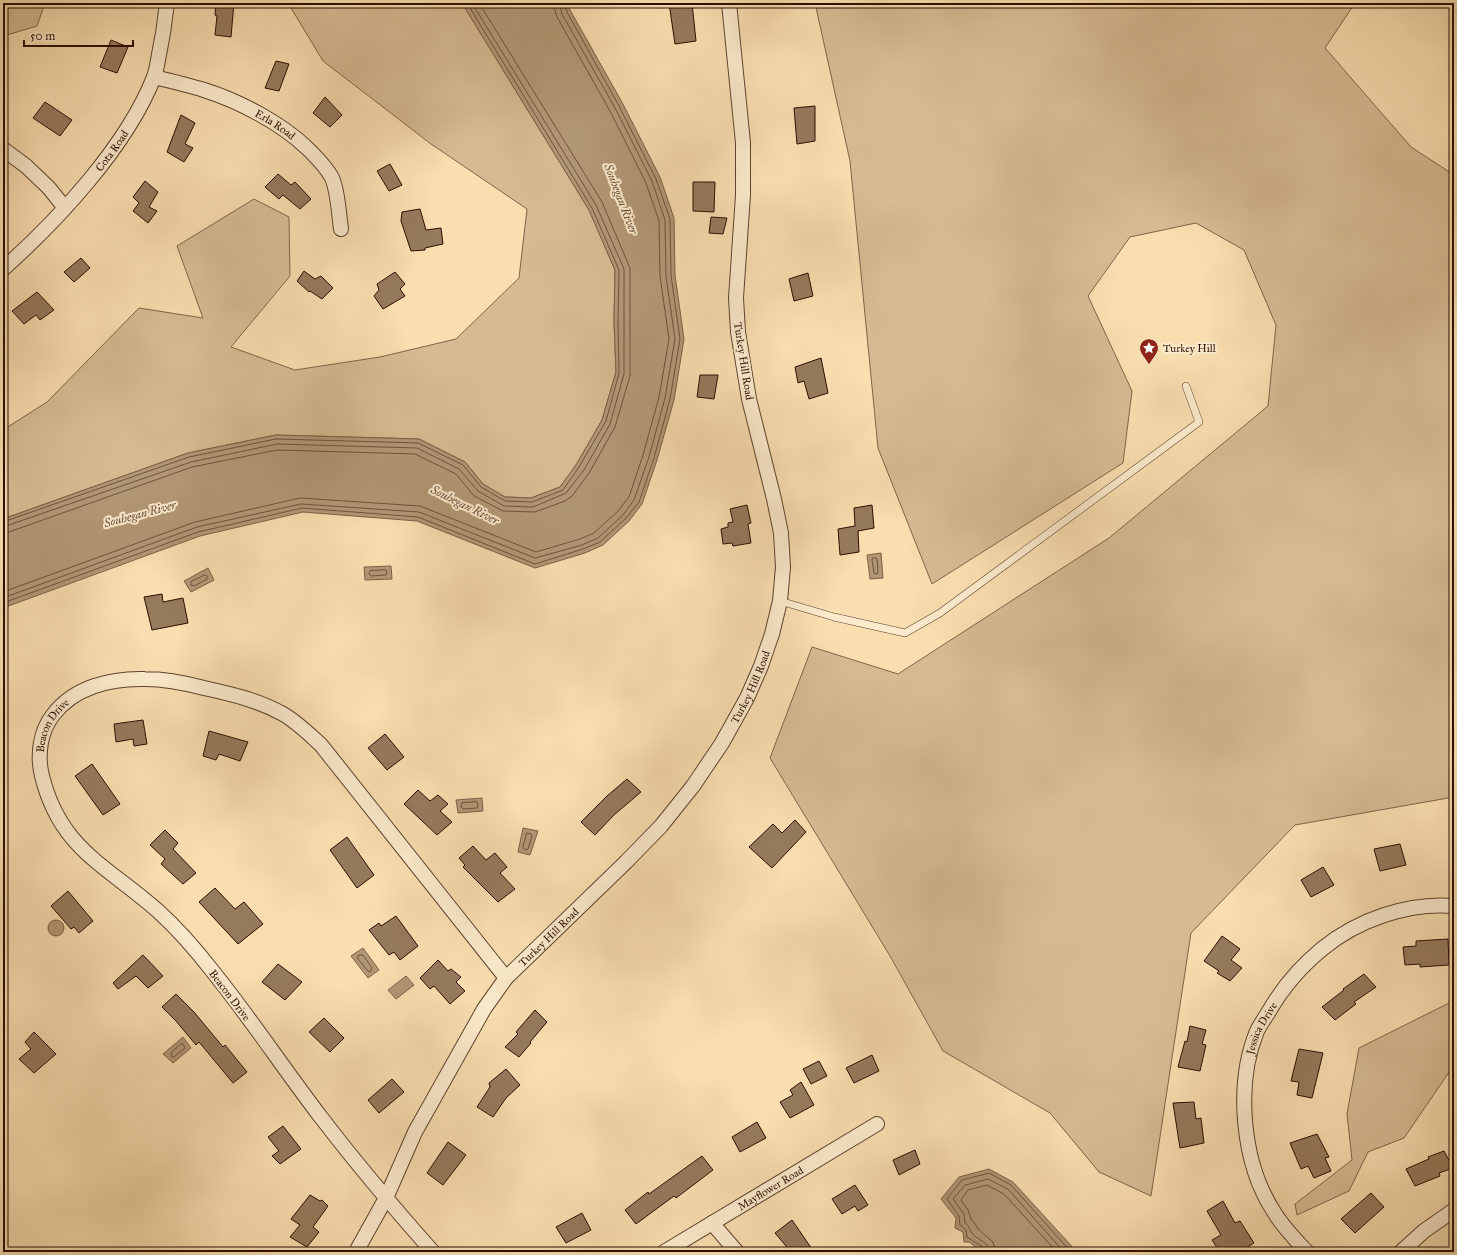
<svg xmlns="http://www.w3.org/2000/svg" width="1457" height="1255" font-family="'IM FELL Great Primer',serif">
<style>
.green{fill:#d6bb92;stroke:#80644a}
.water{fill:#b29775;stroke:#7b6047}
.lines{fill:none;stroke-linecap:round;stroke-linejoin:round}
.shore{stroke:#6e523c;stroke-width:1}
.building{fill:#957a5c;stroke:#290e02}
.lane-casing{stroke:#5d422e;stroke-width:8}
.street-casing{stroke:#5d422e;stroke-width:16}
.lane{stroke:#fbeacc;stroke-width:7}
.street{stroke:#fbeacc;stroke-width:14}
.labels{text-anchor:middle;stroke-width:4;stroke-linejoin:round;paint-order:stroke}
.street-label{font-size:11px;fill:#290e02;stroke:#fbeacc}
.poi-label{font-size:11px;fill:#290e02;stroke:#fbeacc;text-anchor:start}
.water-label{font-size:12px;font-style:italic;fill:#674c36;stroke:#fbeacc}
</style>
<rect width="100%" height="100%" fill="#f9deb0"/>
<filter id="stains"><feTurbulence type="fractalNoise" baseFrequency=".005" numOctaves="4"/><feColorMatrix values="0 0 0 0 .2 0 0 0 0 .09 0 0 0 0 .02 0 0 0 .5 -.17"/></filter>
<radialGradient id="worn" r=".72"><stop offset=".6" stop-color="#630" stop-opacity="0"/><stop offset="1" stop-color="#630" stop-opacity=".3"/></radialGradient>
<!-- green -->
<path class="green" d="M3,3H45L37,26L7,35L3,32Z
M288,3H462L589,210L615,270L614,322L616,372L602,420L576,465L560,487L531,498L505,497L483,484L465,462L419,439L276,435L188,453L3,519V430L47,402L139,308L203,318L177,246L254,199L289,217L290,276L231,347L295,370L380,357L456,339L519,278L527,209L431,144L323,61Z
M815,3H1355L1325,48L1411,147L1454,175V797L1295,825L1191,933L1151,1196L1099,1172L1050,1113L943,1051L890,956L770,758L812,647L898,674L1109,538L1268,406L1276,325L1244,250L1196,223L1130,237L1088,296L1132,391L1123,463L932,584L878,448L850,161Z
M1454,1002V1065L1404,1138L1368,1152L1349,1191L1297,1215L1295,1204L1352,1160L1347,1114L1359,1048L1449,1003Z"/>
<!-- water -->
<path class="water" d="M462,3H567L570,10L623,104L660,177L674,218L675,275L684,339L674,400L657,460L642,504L629,521L603,545L585,553L535,568L417,521L303,512L200,536L3,608V519L188,453L276,435L419,439L465,462L483,484L505,497L531,498L560,487L576,465L602,420L616,372L614,322L615,270L589,210Z
M881,553L883,578L870,579L867,555Z
M391,566L392,579L365,580L364,567Z
M208,568L214,580L191,592L184,581Z
M482,798L483,811L458,813L456,800Z
M523,828L538,831L530,855L518,852Z
M48 928a8 8 0 1 1 16 0a8 8 0 1 1-16 0Z
M363,948L379,970L368,978L351,956Z
M406,976L414,985L396,999L388,990Z
M183,1037L191,1048L173,1063L163,1054Z
M989,1169L1013,1182L1077,1252H983L969,1242H964L963,1232L955,1228L956,1218L941,1199L959,1177Z"/>
<g class="lines">
<!-- shore -->
<path class="shore" d="M3,522L189,457L276,439L418,443L463,465L481,487L505,501L532,502L563,490L579,467L606,421L619,373L618,322L619,270L592,208L467,3
M3,527L191,462L277,444L417,448L459,469L478,491L504,506L533,507L566,493L584,470L610,424L624,374V269L596,205L472,3
M3,533L9,532L192,467L277,450L415,454L456,474L474,496L503,511L535,512L565,501L572,496L589,473L615,427L630,376V268L602,202L479,3
M873,558H876L877,559L878,572L877,574L874,573L872,560Z
M386,570L387,573L386,575L371,576L369,574L370,571Z
M205,575L207,576V579L194,586L191,585V582Z
M3,592L195,522L300,498L420,506L536,552L580,539L594,533L618,511L629,497L643,455L659,397L669,339L660,276L659,221L646,183L610,111L557,17L553,3
M3,598L197,527L301,504L419,512L535,558L582,545L598,538L623,515L634,500L649,457L665,398L675,339L666,276L665,220L652,181L615,108L562,14L559,3
M3,603L198,532L302,508L418,517L535,564L583,549L600,542L626,518L639,502L654,458L670,399L680,339L671,275L670,219L656,179L619,106L567,12L564,3
M477,802L478,806L477,808L463,809L461,807L462,803Z
M527,833L531,834L532,836L528,849L526,850L523,848Z
M361,955H363L372,968L370,972L368,971L358,959V956Z
M181,1044H183L185,1048L174,1057H172L171,1053Z
M985,1252L983,1247L967,1237L966,1230L960,1225L959,1216L947,1199L962,1180L989,1173L1011,1185L1071,1252
M990,1252C989,1241 978,1241 972,1233C969,1229 970,1226 965,1223L964,1214L953,1199L965,1185L988,1179L1008,1189L1064,1252
M996,1252L993,1242L978,1229L975,1224L971,1219L968,1210L961,1200L968,1190L987,1185L1004,1194L1057,1252"/>
</g>
<!-- building -->
<path class="building" d="M216,3H234L231,37L215,35L217,16L215,15Z
M669,3H692L696,41L675,44Z
M111,40L128,47L117,73L100,67Z
M276,61L289,64L279,91L265,88Z
M325,97L342,115L330,127L313,113Z
M45,102L72,120L60,136L33,118Z
M815,106V141L797,144L794,108Z
M181,115L195,123L185,144L193,148L184,162L167,152Z
M390,164L402,185L389,191L377,171Z
M278,174L291,185L295,182L311,199L300,209L283,195L279,199L265,187Z
M145,181L158,192L149,207L157,211L148,223L133,211L139,203L133,197Z
M693,182H715L714,212L693,211Z
M420,209L426,230L441,228L443,244L425,248V250L411,251L401,221L402,212Z
M711,217L727,218L723,234L709,233Z
M81,258L90,268L74,282L64,272Z
M304,271L315,279L321,276L333,288L322,299L310,291L309,292L297,281Z
M395,272L405,284L400,289L405,296L383,309L374,296L379,290L377,284Z
M808,273L813,296L794,301L789,279Z
M37,292L54,310L40,320L36,315L24,324L12,311Z
M821,358L828,393L809,399L804,381L798,383L795,367Z
M700,375H718L714,399L697,397Z
M747,505L751,523L748,524L751,543L733,546L732,543L723,544L721,529L728,527V523L733,522L730,509Z
M872,505L874,528L858,531L859,552L840,555L838,529L855,526L854,508Z
M162,594L163,602L183,598L188,623L152,630L144,597Z
M143,720L147,744L134,746L133,739L116,742L114,724Z
M209,731L248,742L240,761L219,754L216,760L203,756Z
M385,734L404,757L387,770L368,748Z
M92,764L120,804L103,815L75,776Z
M627,779L641,792L614,815L595,835L581,822L607,796Z
M418,790L430,801L438,795L448,804L440,811L452,822L437,835L404,804Z
M795,820L806,832L772,868L749,847L773,824L782,833Z
M165,830L178,843L173,849L196,873L183,884L161,864L165,859L150,845Z
M347,837L374,875L357,888L330,850Z
M1400,844L1406,865L1380,871L1374,849Z
M473,846L486,860L495,853L507,867L500,873L515,889L498,902L463,867L465,865L459,858Z
M1323,867L1334,885L1311,897L1301,880Z
M215,888L235,909L244,902L263,924L238,944L199,902Z
M68,891L93,921L79,933L74,927L71,929L51,906Z
M396,916L418,946L400,960L394,952L389,955L369,930L379,923L381,926Z
M1222,936L1240,949L1231,960L1242,968L1230,981L1217,973L1219,971L1204,961Z
M1448,939L1449,965L1420,967V964L1405,965L1403,947L1416,946V941Z
M143,955L163,976L148,988L136,976L118,989L113,983Z
M438,960L448,971L451,969L461,977L456,982L465,991L450,1004L434,986L430,989L420,978Z
M278,964L302,982L285,1000L262,982Z
M1364,974L1376,987L1354,1002L1356,1004L1335,1020L1322,1007L1344,990L1343,989Z
M176,994L194,1012L223,1047L225,1045L247,1072L233,1083L199,1042L196,1045L176,1021L162,1007Z
M535,1010L547,1022L530,1042L531,1043L519,1057L505,1047L518,1034L516,1032Z
M324,1018L344,1038L330,1052L309,1032Z
M1190,1026L1206,1030L1202,1044L1206,1045L1200,1071L1178,1067L1185,1041L1187,1042Z
M34,1032L56,1054L34,1073L19,1059L31,1049L25,1042Z
M1299,1049L1323,1053L1312,1098L1297,1095L1299,1082L1291,1081Z
M872,1055L879,1071L854,1083L846,1068Z
M819,1061L827,1076L811,1084L803,1069Z
M506,1069L520,1085L506,1098L493,1117L477,1107L490,1087L489,1083Z
M392,1079L404,1092L379,1113L368,1100Z
M801,1082L814,1105L790,1118L780,1102L793,1095L790,1090Z
M1194,1102L1196,1119L1201,1118L1204,1143L1180,1148L1173,1103Z
M757,1122L766,1138L740,1152L732,1137Z
M283,1126L301,1149L280,1164L272,1156L279,1151L268,1137Z
M1317,1134L1329,1157L1325,1158L1331,1171L1314,1178L1308,1166L1301,1169L1290,1143Z
M448,1142L466,1155L443,1185L427,1173Z
M915,1150L920,1164L899,1175L893,1160Z
M1444,1151L1453,1168L1439,1173L1440,1176L1415,1186L1406,1169L1429,1159L1428,1157Z
M702,1156L713,1170L676,1198L674,1196L636,1224L625,1210L648,1192L649,1194Z
M855,1185L868,1205L858,1211L855,1206L842,1214L832,1199Z
M1371,1193L1384,1207L1355,1233L1341,1219Z
M310,1195L320,1201L322,1200L328,1206L313,1227L319,1232L307,1247L290,1237L300,1225L291,1219Z
M1223,1201L1235,1223L1240,1221L1254,1243L1239,1252H1233L1230,1247L1220,1252L1212,1240L1221,1235L1207,1211Z
M582,1213L591,1230L566,1243L556,1227Z
M792,1220L814,1252H791L775,1233Z"/>
<g class="lines">
<!-- lane casing -->
<g class="lane-casing">
<path id="lane" d="M780,601L834,617L905,633L940,613L1199,422L1186,386"/>
</g>
<!-- street casing -->
<g class="street-casing">
<g id="street">
<path id="s1" d="M154,77C171,81 188,85 204,90C239,101 281,123 307,148C316,157 326,166 332,178C338,191 339,215 341,229"/>
<path d="M3,149L26,166L49,188L65,208"/>
<path id="s2" d="M3,269C58,220 127,146 154,77C156,72 157,66 158,60C162,41 165,22 167,3"/>
<path d="M712,1223L737,1252"/>
<path id="s3" d="M356,1252L386,1198L415,1132L484,1009L506,978L626,862L661,826L693,786L722,743L747,698L761,666L772,634L780,601L783,567L781,533L774,499L749,399L738,332L736,298L743,195V143L729,3"/>
<path id="s4" d="M433,1252C394,1208 356,1163 320,1116C284,1069 251,1019 214,973C197,951 179,930 158,911C106,865 60,849 42,776C37,756 40,731 53,715C74,687 111,678 145,679C165,679 185,683 204,688C231,694 258,700 283,714C297,722 309,734 321,745L506,978"/>
<path id="s5" d="M664,1252L877,1124"/>
<path id="s6" d="M1307,1252C1295,1239 1283,1227 1274,1212C1242,1163 1235,1085 1257,1031C1260,1025 1264,1019 1268,1013C1282,988 1299,968 1322,949C1357,920 1408,902 1454,906"/>
<path d="M1401,1252L1424,1231L1454,1210"/>
</g>
</g>
<!-- lane -->
<use href="#lane" class="lane"/>
<!-- street -->
<use href="#street" class="street"/>
</g>
<!-- icons -->
<defs>
<g id="sight-pin" transform="scale(1)"><path d="M0 17L-7.5 6A9.5 9.5 0 1 1 7.5 6Z" fill="#8f2418" stroke="#fbeacc"/><path d="M0-6L1.8-2.2L6-1.7L2.9 1.2L3.7 5.4L0 3.3L-3.7 5.4L-2.9 1.2L-6-1.7L-1.8-2.2Z" fill="#fff"/></g>
</defs>
<g fill-rule="evenodd">
<use href="#sight-pin" x="1149" y="348"/>
</g>
<g class="labels">
<!-- street labels -->
<g class="street-label">
<text dy="4" stroke="none"><textPath href="#s1" startOffset="131">Erla Road</textPath></text>
<text dy="4" stroke="none"><textPath href="#s2" startOffset="161">Cota Road</textPath></text>
<text transform="translate(744 361) rotate(81)" y="4">Turkey Hill Road</text>
<text dy="4" stroke="none"><textPath href="#s3" startOffset="696">Turkey Hill Road</textPath></text>
<text dy="4" stroke="none"><textPath href="#s4" startOffset="675">Beacon Drive</textPath></text>
<text dy="4" stroke="none"><textPath href="#s3" startOffset="372">Turkey Hill Road</textPath></text>
<text transform="translate(230 995) rotate(53)" y="4">Beacon Drive</text>
<text dy="4" stroke="none"><textPath href="#s6" startOffset="244">Jessica Drive</textPath></text>
<text dy="4" stroke="none"><textPath href="#s5" startOffset="124">Mayflower Road</textPath></text>
</g>
<!-- poi labels -->
<g class="poi-label">
<text x="1163" y="352">Turkey Hill</text>
</g>
<!-- water labels -->
<g class="water-label">
<text transform="translate(621 199) rotate(69)" y="4">Souhegan River</text>
<text transform="translate(465 505) rotate(26)" y="4">Souhegan River</text>
<text transform="translate(140 514) rotate(-15)" y="4">Souhegan River</text>
</g>
</g>
<!-- margin -->
<rect width="1457" height="1255" fill="none" stroke="#f9deb0" stroke-width="16"/>
<rect x="4" y="4" width="1449" height="1247" fill="none" stroke="#290e02" stroke-width="2"/>
<rect x="8" y="8" width="1441" height="1239" fill="none" stroke="#290e02"/>
<!-- scale -->
<path d="M24 40v6h109v-6" fill="none" stroke="#290e02" stroke-width="2"/>
<text x="30" y="40" font-size="12" fill="#290e02" stroke="#fbeacc" stroke-width="3" paint-order="stroke">50 m</text>
<rect width="100%" height="100%" filter="url(#stains)"/>
<rect width="100%" height="100%" fill="url(#worn)"/>
</svg>
